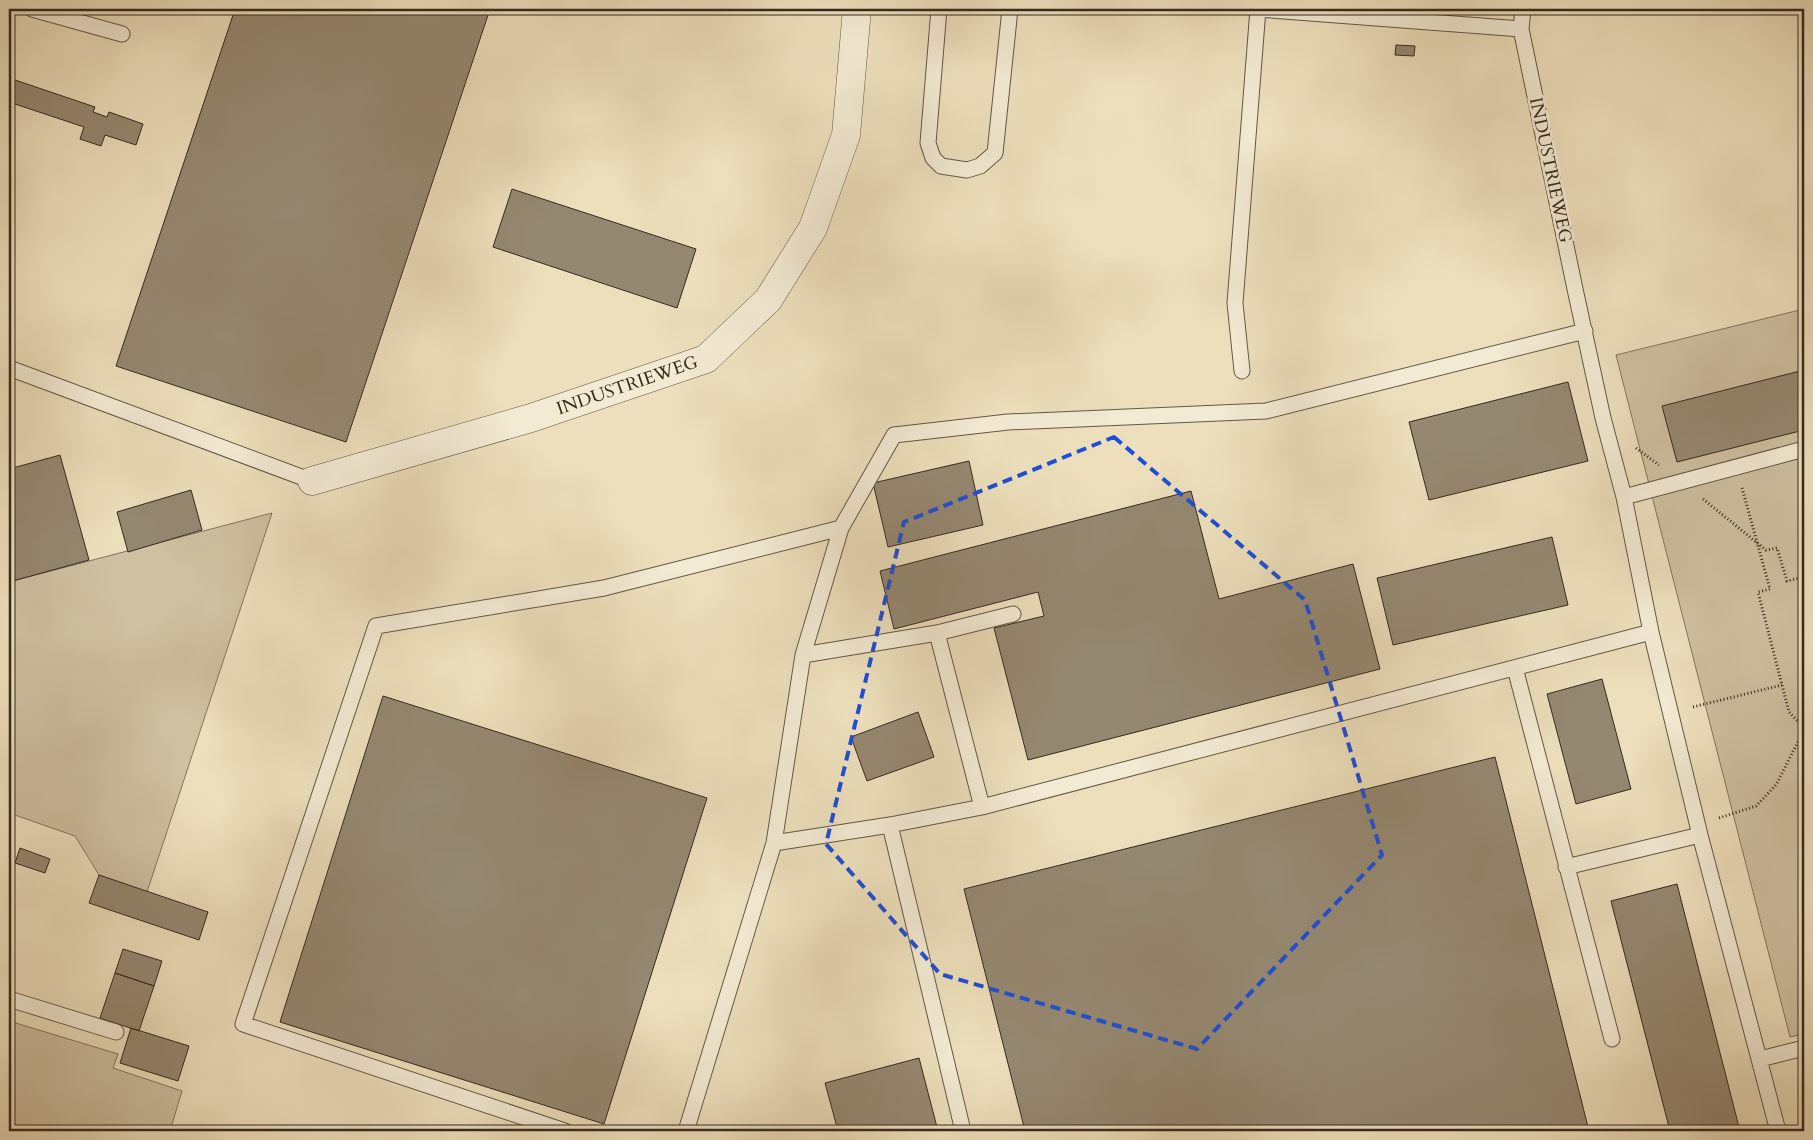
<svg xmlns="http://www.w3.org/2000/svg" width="1813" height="1140" font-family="Cardo,serif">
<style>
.green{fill:#cec0a1;stroke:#827560}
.building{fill:#958871;stroke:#352a1f}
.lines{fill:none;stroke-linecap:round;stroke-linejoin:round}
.service-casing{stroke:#635746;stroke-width:17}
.minor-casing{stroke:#635746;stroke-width:29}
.path{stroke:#352a1f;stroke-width:3;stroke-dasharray:1 2.5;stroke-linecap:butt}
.service{stroke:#f3ead3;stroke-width:15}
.minor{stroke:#f3ead3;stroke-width:28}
.marked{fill:none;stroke:#1d4ed8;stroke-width:4;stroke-dasharray:10 6;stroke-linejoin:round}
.labels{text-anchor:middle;stroke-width:5;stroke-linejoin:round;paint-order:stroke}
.street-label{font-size:18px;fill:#352a1f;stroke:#f3ead3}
</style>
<rect width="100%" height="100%" fill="#eddfbc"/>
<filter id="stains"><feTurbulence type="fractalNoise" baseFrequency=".004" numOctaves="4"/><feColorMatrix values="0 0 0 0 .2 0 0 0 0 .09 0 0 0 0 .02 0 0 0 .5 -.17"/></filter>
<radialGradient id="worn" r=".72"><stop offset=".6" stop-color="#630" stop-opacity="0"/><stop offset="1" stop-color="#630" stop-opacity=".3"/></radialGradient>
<!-- green -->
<path class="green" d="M1804,309V1034L1790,1037L1616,355Z
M272,513L147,892L99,875L75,836L9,813V582Z
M9,1021L118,1054L113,1068L182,1091L170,1131H9Z"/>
<!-- building -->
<path class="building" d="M235,9H490L346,442L116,366Z
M1396,45L1415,46L1414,56L1395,55Z
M15,80L95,107L93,112L107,117L109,112L143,124L136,145L105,135L101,146L80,139L84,127L9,102Z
M512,189L696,249L677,308L493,247Z
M1804,370V430L1677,462L1662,406Z
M1568,382L1588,461L1429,500L1409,422Z
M60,455L89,560L9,582V469Z
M969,461L983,525L888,547L873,483Z
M191,490L202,530L128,552L117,512Z
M1191,491L1219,599L1353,564L1380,669L1028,760L994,628L1044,616L1038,592L894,629L880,571Z
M1552,537L1568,605L1393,645L1377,578Z
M1602,679L1631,789L1576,804L1547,694Z
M383,696L707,798L604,1124L280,1022Z
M918,712L934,757L867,781L851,737Z
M1495,757L1589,1131H1025L964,889Z
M20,848L50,859L45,873L15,863Z
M99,875L208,912L199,940L89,903Z
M1677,884L1740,1131H1670L1611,901Z
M123,949L162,961L154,986L115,973Z
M115,973L154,986L139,1031L100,1018Z
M131,1028L189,1046L178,1081L120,1063Z
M919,1058L938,1131H838L825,1083Z"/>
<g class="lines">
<!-- service casing -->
<g class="service-casing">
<path id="service" d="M32,9L122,34
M939,9L928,143L933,158L941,166L967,170L980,166L995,153L1010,9
M1258,9L1521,29
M1523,9L1521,29L1575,289L1603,418L1624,497L1651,632L1700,835L1778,1131
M9,368L312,481
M1242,371L1235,303L1258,9
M1624,497L1804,449
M841,528L894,435L1008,422L1266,411L1585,331
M803,655L937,633
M1515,668L1612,1039
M982,807L937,633L1013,614
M774,843L890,825
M1566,867L1700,835
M9,999L116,1032
M1760,1059L1804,1048
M565,1131L243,1024L376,626L604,588L841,528L803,655L774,843L686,1131
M963,1131L890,825L982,807L1651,632"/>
</g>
<!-- minor casing -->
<g class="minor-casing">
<path id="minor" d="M312,481L531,418L706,359L768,300L813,228L846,135L857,9"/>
</g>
<!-- path -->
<path class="path" d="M1636,448L1659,465
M1742,488L1770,589L1758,592L1789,712L1804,728
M1703,499L1766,550L1777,548L1787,581L1804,577
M1693,707L1782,685
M1719,818L1756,806L1776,785L1804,730"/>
<!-- service -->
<use href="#service" class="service"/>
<!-- minor -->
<use href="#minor" class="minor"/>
</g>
<!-- marked area -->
<path class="marked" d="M1114,437L1305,600L1382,855L1197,1049L940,974L826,844L904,522Z"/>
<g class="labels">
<!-- street labels -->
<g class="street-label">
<text transform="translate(1551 170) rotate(78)" y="6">INDUSTRIEWEG</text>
<text transform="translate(627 385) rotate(-19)" y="6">INDUSTRIEWEG</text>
</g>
</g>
<!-- margin -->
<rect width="1813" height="1140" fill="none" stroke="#eddfbc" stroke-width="30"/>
<rect x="10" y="10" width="1793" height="1120" fill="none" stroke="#352a1f" stroke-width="2.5"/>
<rect x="15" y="15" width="1783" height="1110" fill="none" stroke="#352a1f"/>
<rect width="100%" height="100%" filter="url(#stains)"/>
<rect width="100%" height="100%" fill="url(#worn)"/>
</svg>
